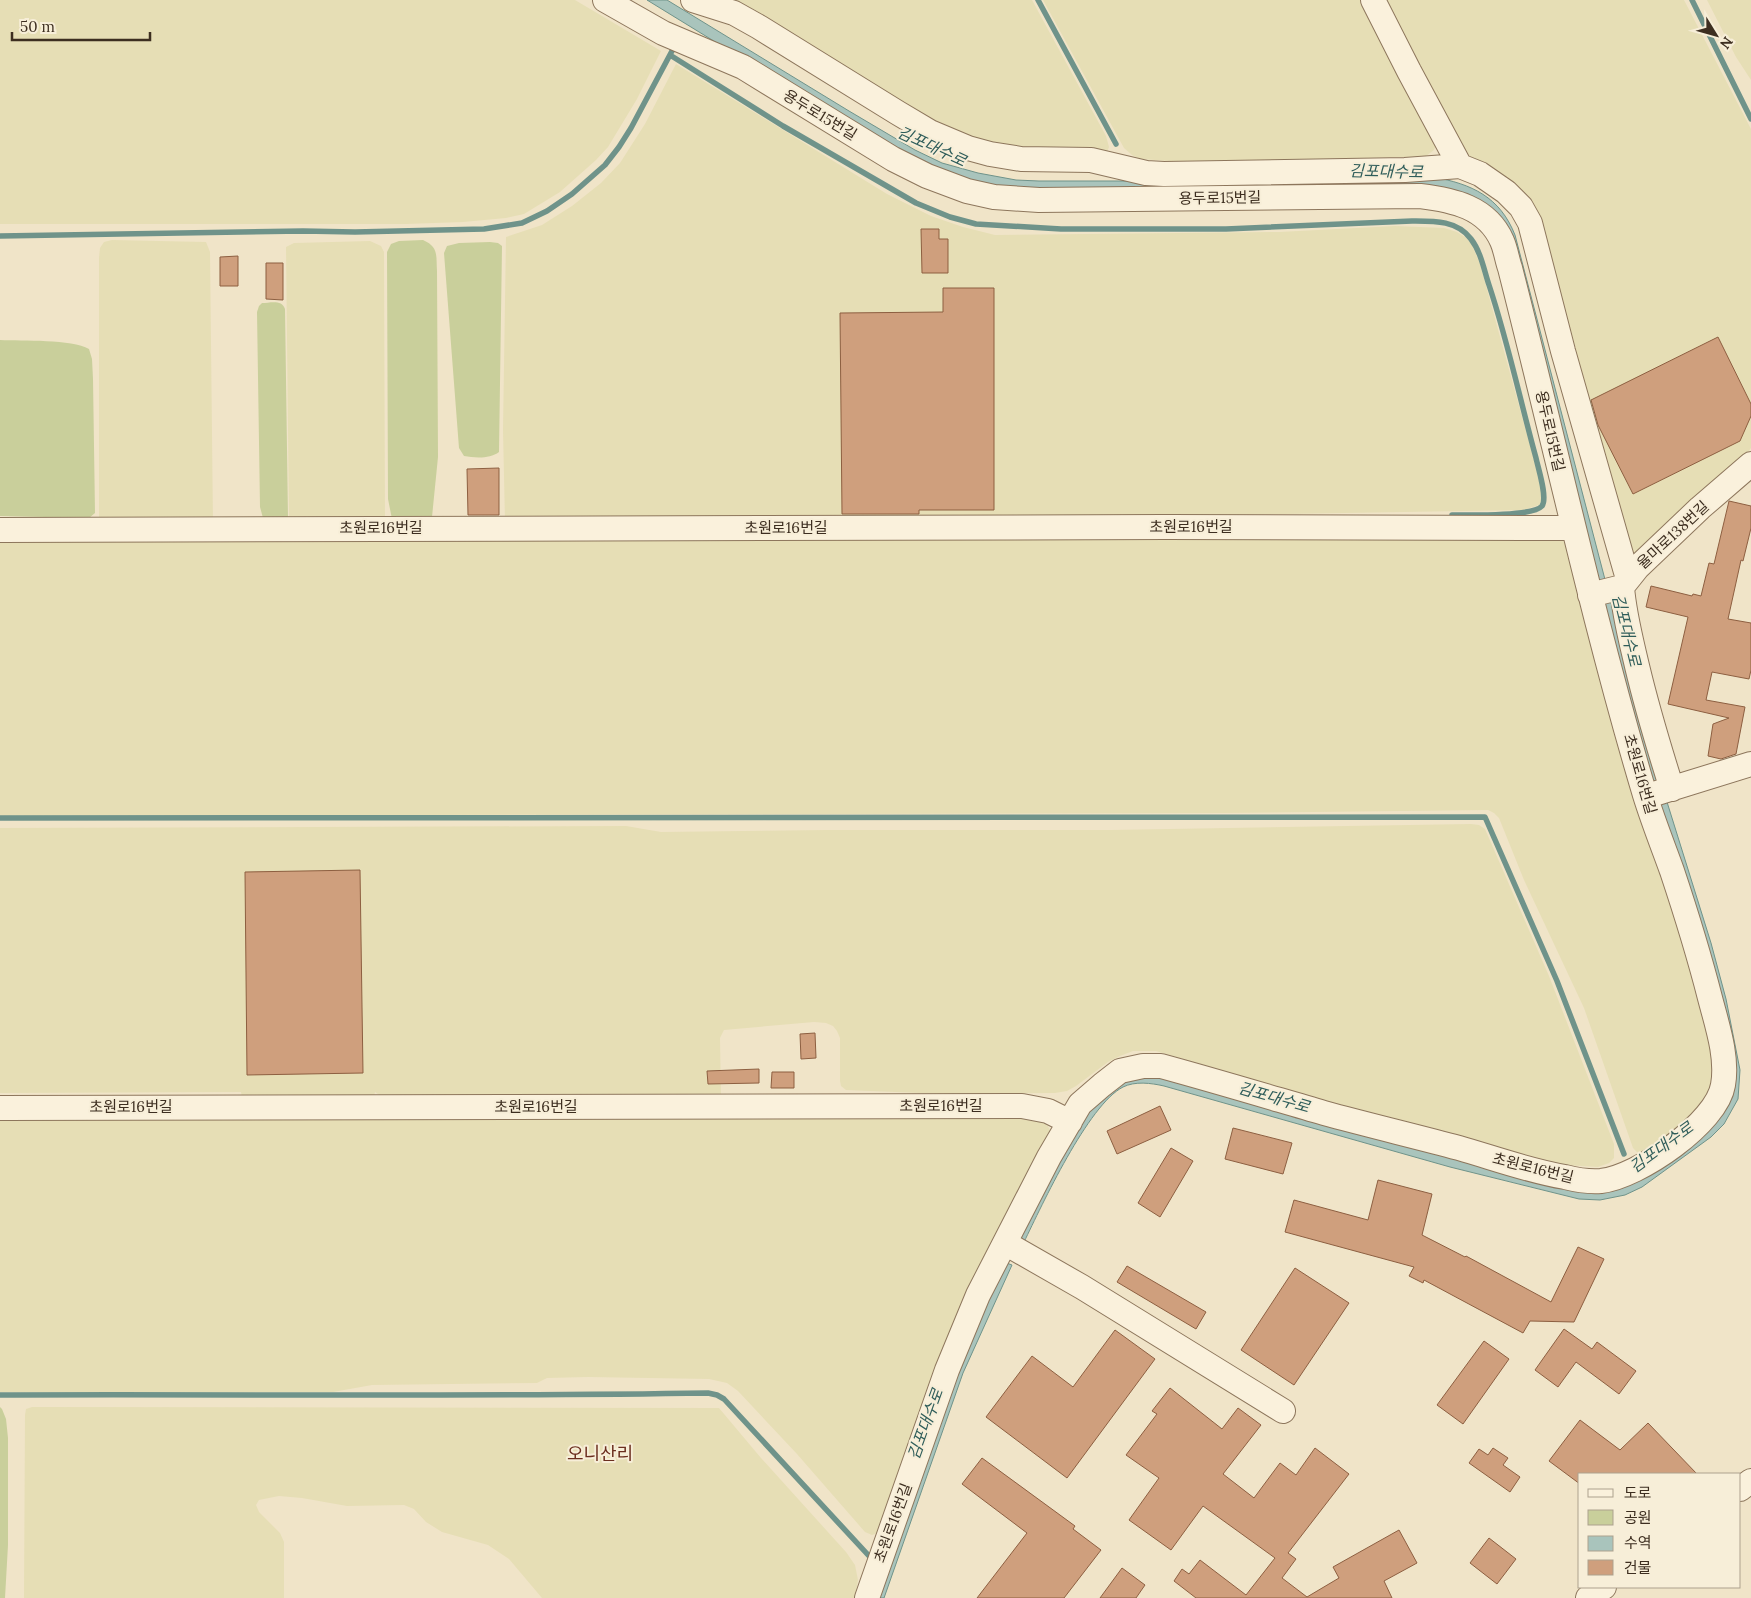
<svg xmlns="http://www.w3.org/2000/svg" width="1751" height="1598" font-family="Lora,'Noto Sans KR',serif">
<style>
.farmland{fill:#e6deb5}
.green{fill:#c9cf9b}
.water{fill:#a9c4bc;stroke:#6f938a}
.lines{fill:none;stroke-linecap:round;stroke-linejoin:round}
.stream{stroke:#6f938a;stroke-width:5.5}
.building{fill:#cf9f7d;stroke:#8d5f41}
.minor-casing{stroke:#8d765c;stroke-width:26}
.minor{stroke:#faf1dc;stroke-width:24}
.labels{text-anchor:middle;stroke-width:4;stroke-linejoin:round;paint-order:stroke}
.street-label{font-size:15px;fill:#3d2e20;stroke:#f7eed8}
.water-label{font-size:16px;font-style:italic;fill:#2f5d5a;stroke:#f7eed8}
.quarter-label{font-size:18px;fill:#6b2e1e;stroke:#f7eed8}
</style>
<rect width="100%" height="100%" fill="#f0e4c8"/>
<!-- farmland -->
<path class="farmland" d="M0,0H575L661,51L637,99L608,147L596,160L560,192L524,214L506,218L463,222L406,224H0Z
M714,0H1032L1106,136L1109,147L1105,157L979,147Z
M1043,0H1364L1437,142L1434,150L1426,156L1409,157L1186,162L1140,159L1132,155L1124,148Z
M1378,0H1684L1751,129V448L1743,459L1638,556L1631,553L1536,223L1468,160Z
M1707,0H1751V80L1736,57Z
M676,64L887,194L931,216L963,227L995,235L1279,232L1395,226L1444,228L1457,232L1465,237L1471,243L1480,264L1532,453L1541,490L1542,500L1539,505L1523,510L997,519L505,522L503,430L506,237L542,225L572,206L601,183L620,163L645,124Z
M112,240L206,242L210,252L213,524H99V258L100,248L104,242Z
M370,241L381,246L384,252L385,522L289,518L286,247L294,243Z
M0,534L1558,536L1570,548L1680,916L1718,1071L1706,1107L1648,1154L1638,1153L1633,1148L1584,1008L1524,880L1499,818L1494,813L1488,810L1224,813L0,816Z
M1471,824L1479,825L1485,829L1549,976L1614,1144V1158L1609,1163L1598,1167L1565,1165L1395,1121L1156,1051H1133L1120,1056L1108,1062L1076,1086L1067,1091L1055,1093L945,1094L846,1090L841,1086L840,1081V1038L837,1031L833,1026L826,1023L814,1022L724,1030L720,1038L721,1100L382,1097L375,1092L373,1102L243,1103L241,1092L0,1093V828L626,826L661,832L827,830H1111Z
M1026,1111L1045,1121L1050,1130V1141L880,1532L872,1535L865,1532L797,1454L738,1391L727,1383L709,1379L588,1377L547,1378L537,1383L372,1385L333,1392H0V1114Z
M32,1407L719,1408L761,1458L846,1552L855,1565L858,1580L855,1598H542L509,1559L488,1545L442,1532L426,1522L414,1509L404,1505L347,1506L302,1498L279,1496L259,1500L256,1505L259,1512L280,1533L284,1542V1598H24L25,1415L26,1409Z"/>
<!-- green -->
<path class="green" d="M423,240C439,247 436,256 437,271L438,457L432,517L392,519L388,499L387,252L391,244L399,241Z
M490,242L498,243L502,246L499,452C490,459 475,458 464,456L459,448L444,253L447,246L459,243Z
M262,303C270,303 282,299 285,309L288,518H263L260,507L257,312L259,306Z
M0,340C22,341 72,339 89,349L92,359L93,379L95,513L89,518L0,516Z
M0,1407L2,1409L6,1419L8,1438V1545L5,1598H0Z"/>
<!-- water -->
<path class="water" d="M647,0H667L849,111L915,150L942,163L978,173L1016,180L1039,181H1194L1433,177C1472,184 1500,197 1515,235L1643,725L1711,943L1726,999L1740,1070L1738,1099L1724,1124L1711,1137L1642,1187L1625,1195L1600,1200L1579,1199L1450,1167L1164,1086C1151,1083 1135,1081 1123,1087C1088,1105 1042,1205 1024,1242L1016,1238L1083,1113L1110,1085L1152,1073L1601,1188L1729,1091L1483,208L1034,194L948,178L800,94Z
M1004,1262L1012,1265L963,1373L884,1598H873L931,1436Z"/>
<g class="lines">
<!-- stream -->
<path class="stream" d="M1038,0L1116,144
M1692,0L1751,119
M670,55L783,126L916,203L950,217L976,224L1061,229H1226L1412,221C1433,221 1457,220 1471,239C1481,252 1484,270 1489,285C1508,342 1520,400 1536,458C1538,468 1548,498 1542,506C1532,517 1469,515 1452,515
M0,236L303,231L355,232L484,229L522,223L547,211L572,194L605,165L619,147L631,128L672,51
M0,818L1485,817L1557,981L1624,1154
M0,1395C236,1394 472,1397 708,1393L717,1395L724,1399L870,1557"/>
</g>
<!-- building -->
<path class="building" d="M921,229H939V239H948V273H922Z
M238,256V286H220V257Z
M266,263H283V300L266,299Z
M943,288H994V510H919V514H842L840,313L943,312Z
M1718,337L1751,404V416L1740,441L1633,494L1598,425L1591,400Z
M499,468V515H468L467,469Z
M1729,501L1751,506V528L1743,561L1741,560L1728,619L1751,623V670L1749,679L1712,672L1706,700L1745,707L1736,754L1721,759L1708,756L1713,724L1729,718L1668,704L1688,617L1646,607L1651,586L1692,596L1693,594L1701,596L1709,563L1714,564Z
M360,870L363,1073L247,1075L245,872Z
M815,1033L816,1058L801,1059L800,1034Z
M759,1069V1083L708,1084L707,1071Z
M772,1072H794V1088H771Z
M1160,1106L1171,1130L1117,1154L1107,1131Z
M1233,1128L1292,1143L1283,1174L1225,1159Z
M1171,1148L1193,1161L1160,1217L1138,1203Z
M1378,1180L1432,1194L1422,1235L1465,1257L1466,1256L1551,1302L1578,1247L1604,1259L1574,1322L1530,1321L1523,1333L1424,1280L1423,1283L1409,1276L1414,1267L1285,1232L1294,1200L1368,1220Z
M1127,1266L1206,1312L1196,1329L1117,1282Z
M1295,1268L1349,1303L1294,1385L1241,1350Z
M1564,1329L1592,1349L1597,1342L1636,1371L1619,1394L1576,1362L1558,1387L1535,1370Z
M1115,1330L1155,1359L1067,1478L986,1417L1032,1356L1073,1387Z
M1484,1341L1509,1359L1463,1424L1437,1405Z
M1170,1388L1222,1429L1238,1408L1261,1425L1223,1474L1254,1498L1280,1463L1296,1475L1315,1448L1349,1474L1288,1553L1296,1559L1282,1578L1307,1597L1339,1578L1333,1567L1399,1530L1417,1563L1384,1581L1392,1598H1196L1174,1581L1182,1569L1189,1574L1200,1560L1246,1595L1275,1558L1203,1506L1171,1550L1129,1520L1159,1478L1126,1455L1157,1414L1152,1411Z
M1580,1420L1620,1450L1648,1423L1697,1474H1580V1484L1549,1461Z
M1493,1448L1508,1458L1503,1465L1520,1477L1510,1492L1469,1463L1479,1449L1488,1455Z
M982,1458L1075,1526L1073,1529L1101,1550L1064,1598H977L1027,1533L962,1484Z
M1489,1538L1516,1559L1497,1584L1470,1563Z
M1122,1568L1145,1585L1136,1598H1100Z"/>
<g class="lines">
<!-- minor casing -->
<g class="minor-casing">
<path id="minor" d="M605,0L663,33L743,67L893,159L927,176L967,191L994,197L1039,200L1420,196C1453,200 1487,207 1502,241C1506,250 1507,260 1510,268C1555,444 1593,621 1645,795C1653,821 1663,846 1672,871C1686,913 1699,955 1710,998C1717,1025 1728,1057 1723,1085C1717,1123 1638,1177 1601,1181C1589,1182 1577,1180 1565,1177C1529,1171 1494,1158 1459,1148C1414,1136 1368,1125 1324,1113C1269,1097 1216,1081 1161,1066H1143L1120,1071L1102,1085L1080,1104L1049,1157L978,1295L947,1370L867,1598
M693,0L734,13L759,27L898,113L930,132L968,148L990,154L1021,159L1091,160L1146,173L1164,174L1405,170L1460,166L1480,174L1506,192L1521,207L1530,223L1563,351L1628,579
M1373,0L1409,71L1460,166
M0,530L1166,527L1573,528
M1622,587C1624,614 1631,640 1637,666C1647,708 1659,748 1672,789
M1590,595L1622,587L1638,567L1700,508L1751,464
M1657,793L1751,764
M0,1108L1022,1106L1048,1111L1070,1122
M1005,1243L1082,1287L1283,1411
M1740,1489L1751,1481
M1588,1598L1604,1587"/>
</g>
<!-- minor -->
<use href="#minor" class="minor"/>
</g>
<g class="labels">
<!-- street labels -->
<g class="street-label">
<text transform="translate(820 115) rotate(31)" y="5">용두로15번길</text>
<text transform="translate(1220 198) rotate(-1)" y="5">용두로15번길</text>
<text transform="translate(1550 431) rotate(77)" y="5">용두로15번길</text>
<text x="1191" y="532">초원로16번길</text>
<text x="381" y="533">초원로16번길</text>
<text x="786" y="533">초원로16번길</text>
<text transform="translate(1673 535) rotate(-43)" y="5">율마로138번길</text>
<text transform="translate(1640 774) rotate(74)" y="5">초원로16번길</text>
<text x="941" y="1111">초원로16번길</text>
<text x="131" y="1112">초원로16번길</text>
<text x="536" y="1112">초원로16번길</text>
<text transform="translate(1533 1168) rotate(14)" y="5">초원로16번길</text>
<text transform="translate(893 1523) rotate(-70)" y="5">초원로16번길</text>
</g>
<!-- water labels -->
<g class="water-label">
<text transform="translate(932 146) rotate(25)" y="6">김포대수로</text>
<text transform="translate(1386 171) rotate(1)" y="6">김포대수로</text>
<text transform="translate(1627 630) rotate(76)" y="6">김포대수로</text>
<text transform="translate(1274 1097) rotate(16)" y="6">김포대수로</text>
<text transform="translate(1661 1147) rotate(-36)" y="6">김포대수로</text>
<text transform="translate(925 1424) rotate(-70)" y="6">김포대수로</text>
</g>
<!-- quarter labels -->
<g class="quarter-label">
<text x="600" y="1460">오니산리</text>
</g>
</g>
<!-- legend -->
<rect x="1578" y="1473" width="162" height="115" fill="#f7eed8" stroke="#ada18e"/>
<rect x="1588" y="1489" width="25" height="8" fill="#faf1dc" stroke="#ada18e"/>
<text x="1624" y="1498" font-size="15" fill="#3d2e20">도로</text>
<rect x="1588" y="1510" width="25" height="15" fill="#c9cf9b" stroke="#ada18e"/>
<text x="1624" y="1523" font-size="15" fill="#3d2e20">공원</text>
<rect x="1588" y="1536" width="25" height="15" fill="#a9c4bc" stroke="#ada18e"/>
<text x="1624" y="1548" font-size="15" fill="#3d2e20">수역</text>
<rect x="1588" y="1560" width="25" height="15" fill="#cf9f7d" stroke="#ada18e"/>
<text x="1624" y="1573" font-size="15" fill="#3d2e20">건물</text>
<!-- north arrow -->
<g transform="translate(1716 35) rotate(127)" stroke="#f7eed8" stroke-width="4" paint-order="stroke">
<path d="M0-4L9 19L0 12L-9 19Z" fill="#3d2e20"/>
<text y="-8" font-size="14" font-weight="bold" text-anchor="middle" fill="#3d2e20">N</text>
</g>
<!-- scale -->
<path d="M12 32v8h138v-8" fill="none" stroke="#3d2e20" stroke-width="2.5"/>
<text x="20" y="32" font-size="15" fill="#3d2e20" stroke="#f7eed8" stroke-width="4" paint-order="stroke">50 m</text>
</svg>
